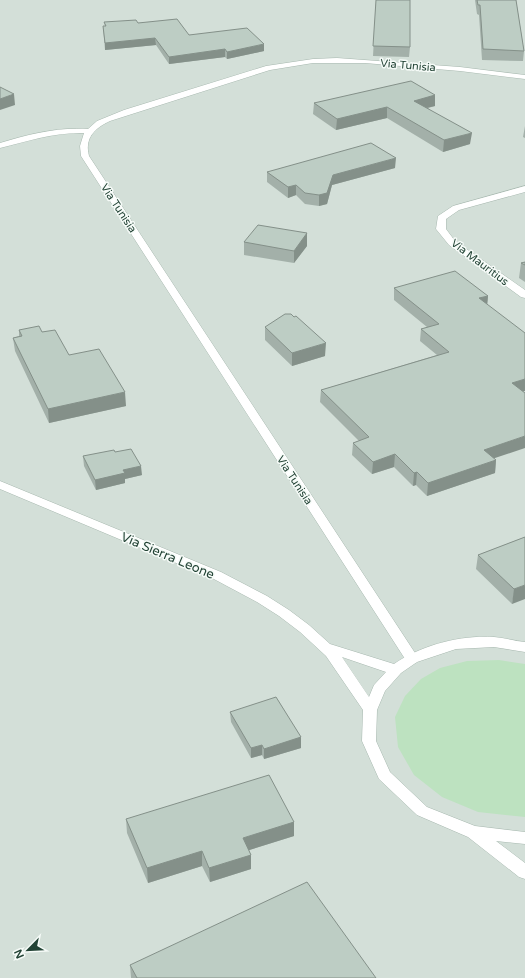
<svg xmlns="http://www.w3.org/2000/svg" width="525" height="978" font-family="'Varela Round',sans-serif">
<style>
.built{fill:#d3dfd8}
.green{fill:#bde2c0}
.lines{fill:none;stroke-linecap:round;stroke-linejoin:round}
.minor-casing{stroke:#a7b8af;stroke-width:1}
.tertiary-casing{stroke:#a7b8af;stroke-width:1}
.minor{fill:#fff;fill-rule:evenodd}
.tertiary{fill:#fff;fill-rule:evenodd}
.wall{fill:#a3b0a9}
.shaded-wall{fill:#849089}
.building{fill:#bdcdc4;stroke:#849089}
.labels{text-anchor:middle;stroke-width:3;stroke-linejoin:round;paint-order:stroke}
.far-street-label{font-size:11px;fill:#224335;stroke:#f6fbf8}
.street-label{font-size:13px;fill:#224335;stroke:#f6fbf8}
</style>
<rect width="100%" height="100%" fill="#e5efe9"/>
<!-- built -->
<path class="built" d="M0,0H525V978H0Z"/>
<!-- green -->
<path class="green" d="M499,660L525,664V817L478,812L442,797L414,775L398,747L395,717L405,696L421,679L440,668L467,661Z"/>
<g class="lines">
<!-- minor casing -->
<g class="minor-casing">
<path id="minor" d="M337,58L460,67L525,75V79L460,71L365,63H313L270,70L110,121C95,128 84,138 89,156L417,656L419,659L417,662L412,664L407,662L81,156L80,146L84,133C55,132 28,141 0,148V143C29,134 58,127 88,129L97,121L124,110L266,66L313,59Z
M525,186V192L459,210L446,219V229L455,241L525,290V298L521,297L449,245L436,229L438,216L453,206Z"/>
</g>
<!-- tertiary casing -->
<g class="tertiary-casing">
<path id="tertiary" d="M0,481L221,572L267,596L289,610L309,625L330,644L394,664C422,645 460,635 494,637C505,638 515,641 525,642V652L494,647L456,649L417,662L401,673L385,691L377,710L376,741L390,772L427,807L475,826L525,832V844L496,841L525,863V879L519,877L468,837L417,815L379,779L362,741L363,710L326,656L300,632L279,616L257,602L212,578L0,489ZM342,657L386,672L374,685L369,697Z"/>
</g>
<!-- minor -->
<use href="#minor" class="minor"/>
<!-- tertiary -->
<use href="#tertiary" class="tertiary"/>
</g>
<!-- wall -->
<path class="wall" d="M376,0L410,47L409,57L373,56Z
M475,0H516L524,51L523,61L482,60L479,15L477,14Z
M104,22L138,23L189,35L264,51L227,59L225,57L169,64L156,45L105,50L103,26H105Z
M435,95V106L428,108L470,144L443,152L387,118L336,130L313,114L314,103Z
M525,126V138L523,137Z
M395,168L332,185L327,204L319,206L305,204L296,195L288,198L267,182V172Z
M307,233V246L294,263L244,255V242Z
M525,262V282L519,278L521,263Z
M394,288L488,296L487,304L523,391L494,459L496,460L495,473L427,496L416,485L413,486L394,467L372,474L352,455L353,443L359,441L320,402L321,390L437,355L420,341L421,329L427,327L394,300Z
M265,327L325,356L292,366L265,340Z
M19,330L42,332L126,406L49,423L15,351L13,338L19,336Z
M115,452L142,475L125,479V483L96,490L84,466L83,456Z
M525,537L512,604L476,569L478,555Z
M230,712L301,737V748L264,759L262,755L251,758L231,722Z
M126,819L294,822V836L249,850L251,855V869L210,882L202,866L148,883L127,833Z
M130,965L376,978H131Z"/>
<!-- shaded-wall -->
<path class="shaded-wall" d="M155,38L156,45L105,50V43Z
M264,44V51L227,59V52Z
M225,49V57L169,64V57Z
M14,94L15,105L0,110V99Z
M435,95V106L413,111L414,101Z
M387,107V118L336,130L337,119Z
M472,133L470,144L443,152L444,140Z
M396,158L395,168L332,185L327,204L319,206V195L333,175Z
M296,185V195L288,198V187Z
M307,233V246L294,263V251Z
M488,296L487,307L479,298Z
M326,343L325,356L292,366V353Z
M525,379V391L510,395L512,383Z
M125,392L126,406L49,423L48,409Z
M525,436V448L483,462L484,450Z
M395,454L394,467L372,474L373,462Z
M496,460L495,473L427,496L428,483Z
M141,466L142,475L125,479V483L96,490L95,480L123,470Z
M417,472L416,485L413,486L414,473Z
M525,585V599L512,604L514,589Z
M301,737V748L264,759V749Z
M262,745V755L251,758V748Z
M294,822V836L243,852V838Z
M202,851V866L148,883L147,868Z
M251,855V869L210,882L209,868Z"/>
<!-- building -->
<path class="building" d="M376,0H410V47L373,46Z
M477,0H516L524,51L483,49L480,5H478Z
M177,19L189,35L247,28L264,44L227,52L225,49L169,57L155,38L105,43L103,26H106L104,22L136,20L138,23Z
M411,81L435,95L414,101L472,133L444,140L387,107L337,119L314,103Z
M0,87L14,94L0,99Z
M371,143L396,158L333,175L327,193L319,195L305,193L296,185L288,187L267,172Z
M258,225L307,233L294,251L244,242Z
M525,262V265L521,263Z
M455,271L488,296L479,298L525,333V379L512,383L525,393V436L484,450L496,460L428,483L417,472L414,473L395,454L373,462L353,443L369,437L321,390L449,352L421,329L439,324L394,288Z
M285,314H291L294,317L296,316L326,343L292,353L265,327Z
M39,326L42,332L55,330L69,355L99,349L125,392L48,409L13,338L22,336L19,330Z
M131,449L141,466L123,470L125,473L95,480L83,456L114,450L115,452Z
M525,537V585L514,589L478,555Z
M276,697L301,737L264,749L262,745L251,748L230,712Z
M269,775L294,822L243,838L251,855L209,868L202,851L147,868L126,819Z
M307,882L376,978H137L130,965Z"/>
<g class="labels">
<!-- far-street labels -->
<g class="far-street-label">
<text transform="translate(408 65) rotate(5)" y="4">Via Tunisia</text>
<text transform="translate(119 208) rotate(57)" y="4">Via Tunisia</text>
<text transform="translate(480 262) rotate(37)" y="4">Via Mauritius</text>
<text transform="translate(295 480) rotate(57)" y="4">Via Tunisia</text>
</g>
<!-- street labels -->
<g class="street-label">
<text transform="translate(168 555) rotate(23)" y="5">Via Sierra Leone</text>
</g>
</g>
<!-- north arrow -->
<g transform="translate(28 950) rotate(246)" stroke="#f6fbf8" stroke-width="3" paint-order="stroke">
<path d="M0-3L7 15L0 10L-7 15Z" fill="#224335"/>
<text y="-6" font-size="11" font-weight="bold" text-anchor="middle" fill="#224335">N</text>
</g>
</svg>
